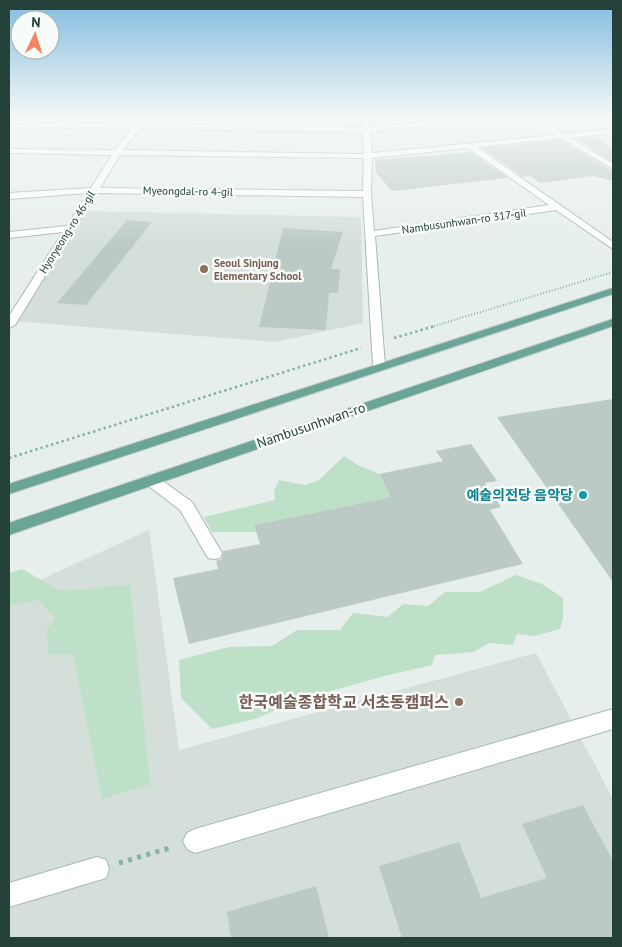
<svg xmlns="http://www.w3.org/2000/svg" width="622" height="947" font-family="'PT Sans','Noto Sans KR',sans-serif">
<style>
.built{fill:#d4dfda}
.green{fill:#bfe0c8}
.building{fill:#bbcac4}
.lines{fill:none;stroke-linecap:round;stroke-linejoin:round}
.lane-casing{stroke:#a8b8b2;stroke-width:2}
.street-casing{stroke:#a8b8b2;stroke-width:2}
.primary-casing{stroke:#c2cac8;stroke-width:2}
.path-far2{stroke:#86b3a5;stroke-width:2;stroke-dasharray:1 2;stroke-linecap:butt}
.path-far1{stroke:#86b3a5;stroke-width:2.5;stroke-dasharray:2.5 3;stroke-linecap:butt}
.path{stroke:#86b3a5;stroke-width:5;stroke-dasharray:4 5.5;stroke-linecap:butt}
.lane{fill:#fff;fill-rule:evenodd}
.street{fill:#fff;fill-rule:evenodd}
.primary{fill:#6aa596;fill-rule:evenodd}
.education-dot{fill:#8d6e63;stroke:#f7fbf9;stroke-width:2}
.culture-dot{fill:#0f9aa8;stroke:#f7fbf9;stroke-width:2}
.labels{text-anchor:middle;stroke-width:5;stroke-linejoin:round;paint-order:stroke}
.far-street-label{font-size:11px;fill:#24423a;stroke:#f7fbf9}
.far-education-label{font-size:11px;font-weight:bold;fill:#785e54;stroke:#f7fbf9;text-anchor:start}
.street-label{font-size:14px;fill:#24423a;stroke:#f7fbf9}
.culture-label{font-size:14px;font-weight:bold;fill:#0d838f;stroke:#f7fbf9;text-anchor:end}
.near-education-label{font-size:16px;font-weight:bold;fill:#785e54;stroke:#f7fbf9;text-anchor:end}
</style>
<rect width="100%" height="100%" fill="#e6efeb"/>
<!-- built -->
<path class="built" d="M84,211L361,217L363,323L275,342L12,321Z
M149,530L179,750L536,653L613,799V938H9V594Z"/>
<!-- green -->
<path class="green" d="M344,456L358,465L379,474L391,497L254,525L256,532H212L204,517L275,500L274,491L279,480L305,485L319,480Z
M22,569L61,591L130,585L150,784L102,799L73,654L49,655L46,631L55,618L39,600L9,606V573Z
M516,575L542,584L563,598V617L560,629L534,636L517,634L513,645L489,643L474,652L435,655L432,665L385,676L302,699L255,719L212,729L181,698L179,660L229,647L272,646L297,630H340L353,613L388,617L403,604L428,606L445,592H480Z"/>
<!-- building -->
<path class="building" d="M595,137L613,148V162L576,139Z
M561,140L613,171V181L593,176L540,183L530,176L523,177L482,148Z
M471,152L508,178L392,191L376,173L375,160Z
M127,220L152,222L86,305L57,303Z
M283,228L343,232L331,269H340L338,293H329L326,330L259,327Z
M613,399V582L497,417Z
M471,444L497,481L485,483L501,507L490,510L523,564L189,644L173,578L218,569L216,561L222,559L223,551L260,544L254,525L391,497L379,474L443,461L436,451Z
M583,805L613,861V938H402L379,866L459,842L481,898L547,878L522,824Z
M316,886L329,938H231L227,912Z"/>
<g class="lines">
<!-- lane casing -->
<g class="lane-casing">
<path id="lane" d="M151,475L156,476L192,502L222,553L220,558L214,559L208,558L180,510L146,484L143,480L146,476Z"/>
</g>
<!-- street casing -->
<g class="street-casing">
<path id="street" d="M362,116H368L369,128L480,116H508L370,132L372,153L555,135L526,116H535L564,134L613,129V133L570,138L613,164V169L561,138L477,147L613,242V249L556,210L375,236L385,366L379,370L373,366L363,197L96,193L15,325L9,328V316L63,232L9,238V232L67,226L88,193L9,199V193L91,188L112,155L9,153V149L115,150L132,129L43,127L9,130V126L43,123L136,124L142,119L145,121L143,124L362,128ZM140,129L363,132L364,154L123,150ZM468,148L549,205L374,231L371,194L372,158ZM120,155L364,158L363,191L100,188Z
M613,709V729L195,853L187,849L183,841L187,833L195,829Z
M97,857L106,860L109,869L106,878L9,907V883Z"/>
</g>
<!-- primary casing -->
<g class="primary-casing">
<path id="primary" d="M613,288V294L9,494V484Z
M613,319V326L9,535V523Z"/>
</g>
<!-- path-far2 -->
<path class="path-far2" d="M431,327L613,272"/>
<!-- path-far1 -->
<path class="path-far1" d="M394,338L435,326
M9,458L361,348"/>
<!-- path -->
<path class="path" d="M119,863L173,847"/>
<!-- lane -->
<use href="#lane" class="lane"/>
<!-- street -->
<use href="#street" class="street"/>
<!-- primary -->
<use href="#primary" class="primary"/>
</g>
<!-- sky -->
<linearGradient id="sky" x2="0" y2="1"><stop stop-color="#84bce0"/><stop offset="0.47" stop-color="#f4f8f6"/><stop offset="1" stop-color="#f4f8f6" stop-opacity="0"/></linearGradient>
<rect width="622" height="249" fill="url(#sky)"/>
<!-- markers -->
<g class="education-dot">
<circle cx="204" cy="269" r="5"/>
<circle cx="459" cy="702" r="5"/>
</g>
<circle class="culture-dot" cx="583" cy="495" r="5"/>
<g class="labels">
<!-- far-street labels -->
<g class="far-street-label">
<text transform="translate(188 191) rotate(1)" y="4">Myeongdal-ro 4-gil</text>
<text transform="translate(464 221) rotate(-8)" y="4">Nambusunhwan-ro 317-gil</text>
<text transform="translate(67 232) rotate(-58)" y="4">Hyoryeong-ro 46-gil</text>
</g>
<!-- far-education labels -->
<g class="far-education-label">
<text x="214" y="267">Seoul Sinjung<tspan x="214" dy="13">Elementary School</tspan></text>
</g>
<!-- street labels -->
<g class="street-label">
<text transform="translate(311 425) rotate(-19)" y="5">Nambusunhwan-ro</text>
</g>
<!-- culture labels -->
<g class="culture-label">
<text x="573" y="500">예술의전당 음악당</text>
</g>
<!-- near-education labels -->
<g class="near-education-label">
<text x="449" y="708">한국예술종합학교 서초동캠퍼스</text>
</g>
</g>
<!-- border -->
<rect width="622" height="947" fill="none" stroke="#24423a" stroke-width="20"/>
<!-- north arrow -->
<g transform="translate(35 35) rotate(4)"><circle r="24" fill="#f7fbf9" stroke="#a3b1ad"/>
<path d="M0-4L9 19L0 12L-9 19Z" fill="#f4845f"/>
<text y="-8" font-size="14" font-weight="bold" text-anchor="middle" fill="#24423a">N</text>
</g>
</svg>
